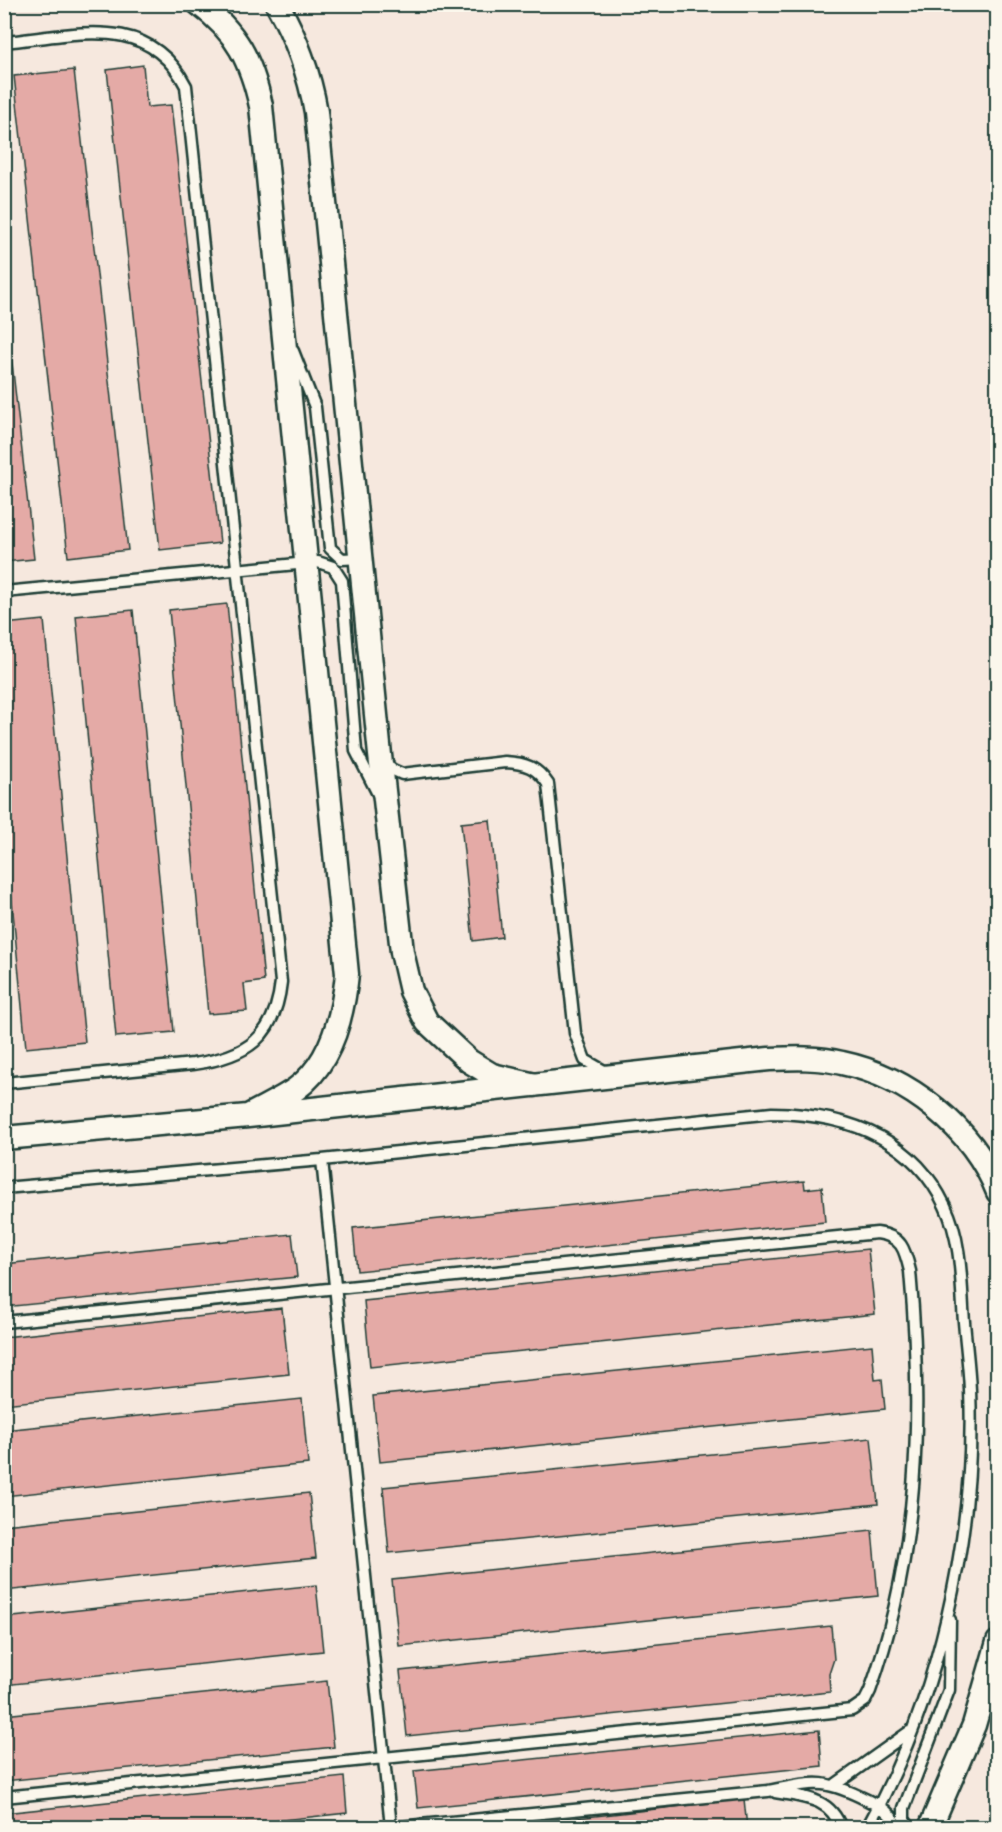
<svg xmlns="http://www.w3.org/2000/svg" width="1002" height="1832" font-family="Sriracha,sans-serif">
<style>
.building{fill:#e4aaa6;stroke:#1f3d34;stroke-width:1.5}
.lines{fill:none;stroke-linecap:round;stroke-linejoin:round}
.lane-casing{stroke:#1f3d34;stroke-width:15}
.street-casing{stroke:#1f3d34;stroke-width:27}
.lane{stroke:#fbf7ec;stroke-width:10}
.street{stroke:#fbf7ec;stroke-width:22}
</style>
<rect width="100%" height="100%" fill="#f6e8de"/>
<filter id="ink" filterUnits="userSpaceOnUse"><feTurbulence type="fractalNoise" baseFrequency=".0167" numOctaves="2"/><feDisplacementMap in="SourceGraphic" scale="12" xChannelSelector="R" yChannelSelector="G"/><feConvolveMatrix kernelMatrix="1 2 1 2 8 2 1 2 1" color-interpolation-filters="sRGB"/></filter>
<g filter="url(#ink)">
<!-- building -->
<path class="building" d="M143,65L147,107L171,105L220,543L160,550L107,70Z
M74,70L128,550L68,557L14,76Z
M4,291L34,559L4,562Z
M227,604L264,981L244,984L247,1011L208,1014L169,610Z
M133,610L174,1032L116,1037L76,616Z
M44,620L85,1042L26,1048L4,818V624Z
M490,820L502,937L473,941L461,823Z
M804,1181L805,1189L822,1187L825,1222L357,1271L353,1228Z
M292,1234L297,1277L4,1307V1264Z
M868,1249L875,1314L370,1367L364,1301Z
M282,1308L289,1374L4,1404V1337Z
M872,1345L875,1380L882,1379L885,1409L380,1462L373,1396Z
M302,1399L308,1464L4,1496V1430Z
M871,1438L878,1504L389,1553L383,1487Z
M309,1493L316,1558L4,1591V1525Z
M872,1530L878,1596L399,1646L392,1580Z
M316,1585L323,1651L4,1685V1618Z
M831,1626L834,1659L829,1674L830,1692L407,1736L400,1671Z
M327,1681L334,1747L4,1781V1715Z
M819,1730L822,1766L418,1808L414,1771Z
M344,1777L347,1813L209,1828H4V1813Z
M744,1799L747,1828H489Z"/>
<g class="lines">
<!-- lane casing -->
<g class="lane-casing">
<path id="lane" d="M4,42C73,36 148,11 186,86L281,982C275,1038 246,1057 193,1064L4,1083
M293,351L315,407L330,548L342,559L361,558
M4,592L318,562L333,567L342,581L356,751L378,794
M384,760L391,769L402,774L505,762C525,763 537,767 548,784L575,1033L585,1060L606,1072
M322,1160L391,1827
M4,1188L322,1160L772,1113C844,1114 912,1136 945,1206C962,1241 961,1284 964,1322C966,1345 969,1367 970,1390C976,1535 938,1701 867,1828
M4,1322L877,1233C902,1236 905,1250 910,1271C923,1415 919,1554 870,1691L865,1701L852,1710L4,1797
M836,1784L909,1732
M775,1792C803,1797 830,1797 841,1828
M389,1828L768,1791C816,1782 823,1778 867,1800C881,1807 892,1812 897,1828
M910,1828L904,1819V1808L949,1690L950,1620"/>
</g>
<!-- street casing -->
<g class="street-casing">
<path id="street" d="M199,4C237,32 251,61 261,106L347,974C343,1015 332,1063 296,1089C282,1099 264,1107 248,1116
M277,4C297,39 309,72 316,112L380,755L402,952L411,991L427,1022L469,1061L492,1075L535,1085
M4,1138L248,1116L769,1059C794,1058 818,1057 842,1063C909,1077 973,1128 998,1192
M930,1828L974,1725L998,1642"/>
</g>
<!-- lane -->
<use href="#lane" class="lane"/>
<!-- street -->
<use href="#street" class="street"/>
</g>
</g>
<!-- margin -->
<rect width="1002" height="1832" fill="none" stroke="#fbf7ec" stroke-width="24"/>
<rect x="12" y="12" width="978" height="1808" fill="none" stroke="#1f3d34" stroke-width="2" filter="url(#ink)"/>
</svg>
